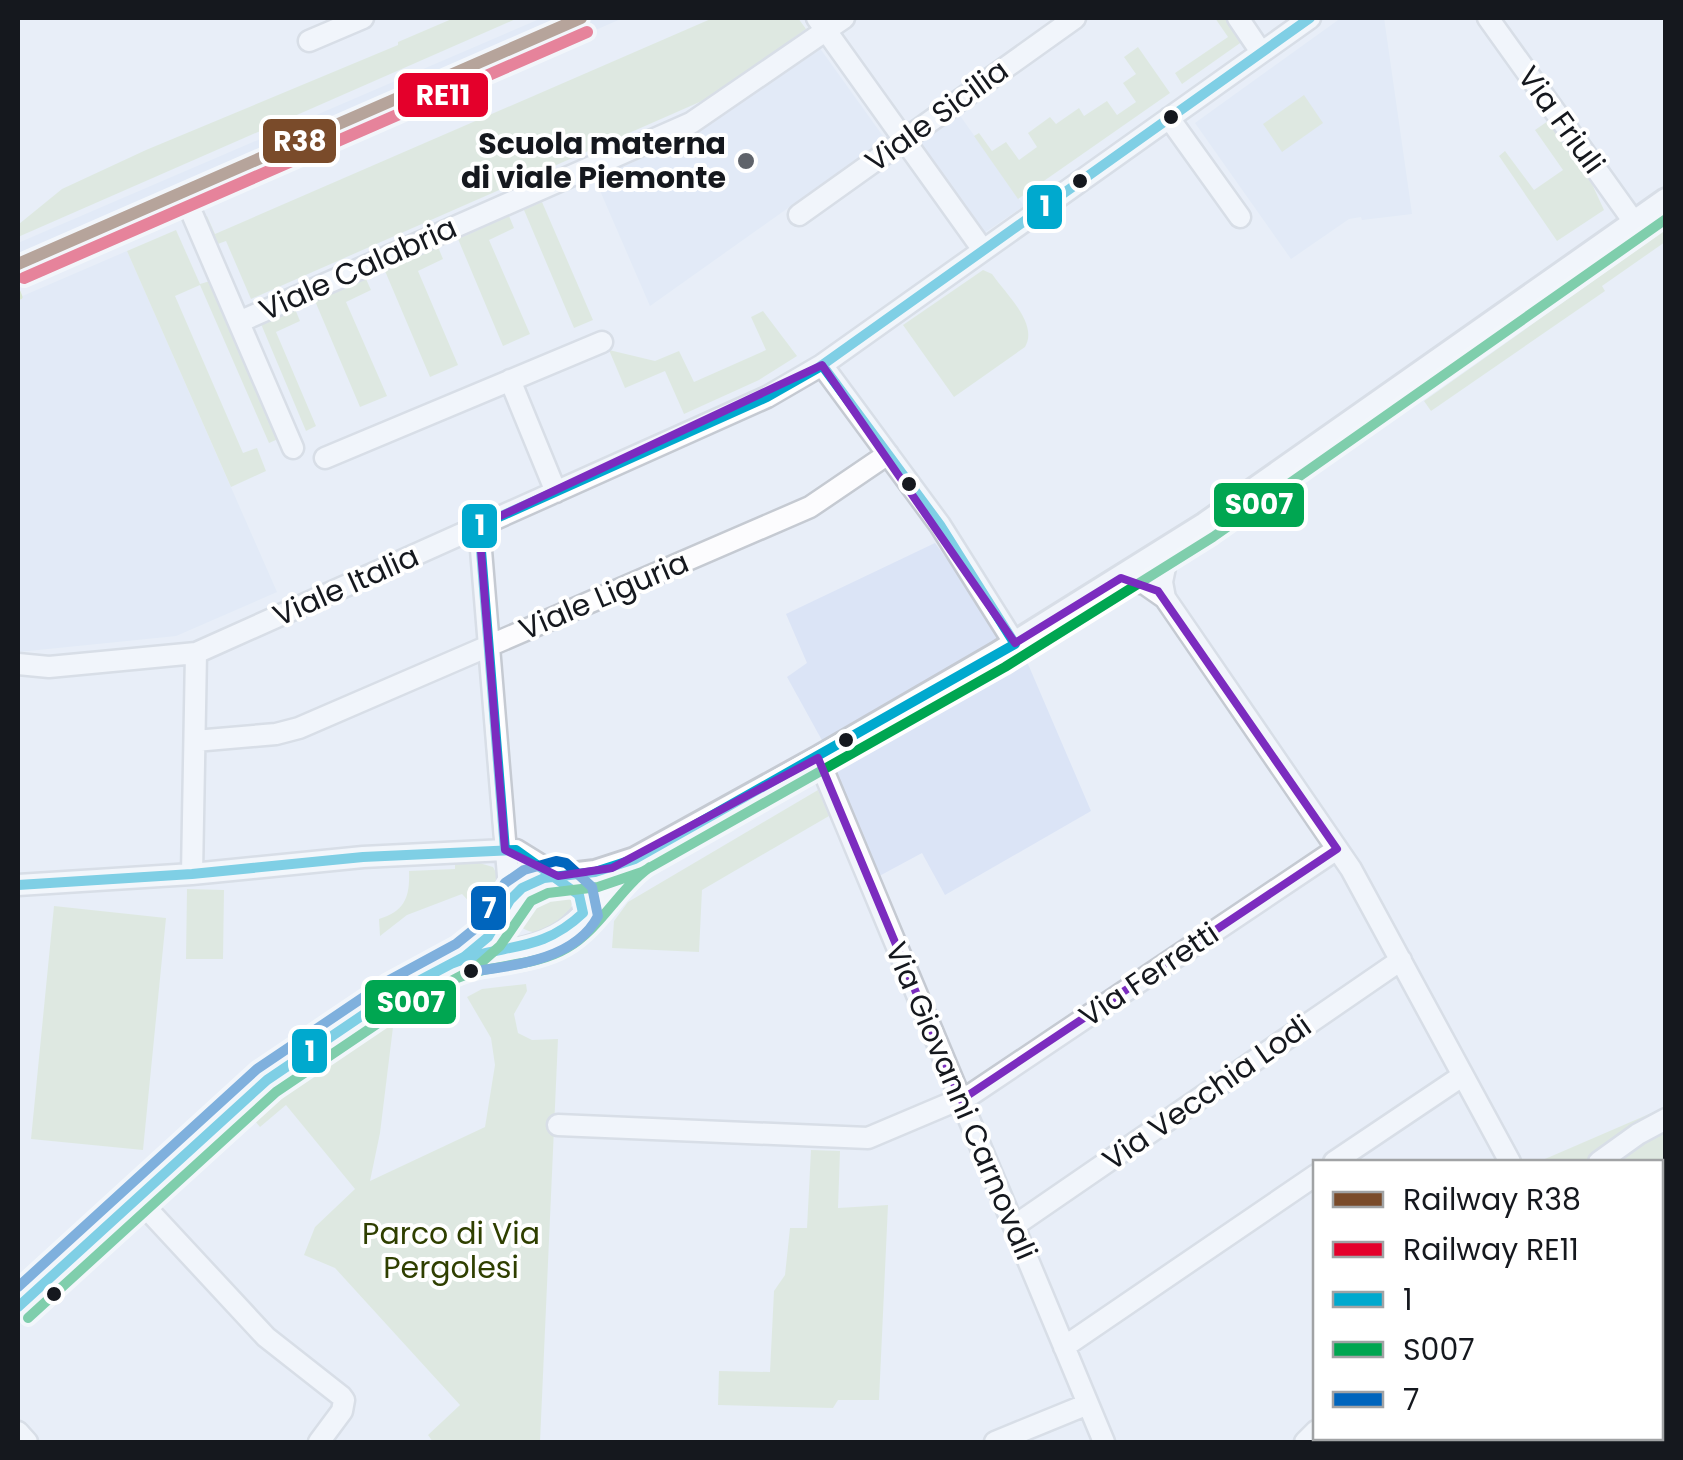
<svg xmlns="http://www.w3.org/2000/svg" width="1683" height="1460" font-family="Poppins,sans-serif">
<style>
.built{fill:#dbe4f6}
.green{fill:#d3e1c6}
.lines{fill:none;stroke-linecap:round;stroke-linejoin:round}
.stream{stroke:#c7dda5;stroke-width:5}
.minor-casing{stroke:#c5cad2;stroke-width:25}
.tertiary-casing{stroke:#c5cad2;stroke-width:28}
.minor{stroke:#fcfcfe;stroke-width:20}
.tertiary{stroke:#fcfcfe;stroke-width:22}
.bus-1-casing{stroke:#fff;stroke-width:18}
.bus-2-casing{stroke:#fff;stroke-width:18}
.bus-3-casing{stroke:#fff;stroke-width:18}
.bus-1{stroke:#00a9ce;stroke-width:10}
.bus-2{stroke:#00a651;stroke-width:10}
.bus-3{stroke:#0065bd;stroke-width:10}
.rail-1-casing{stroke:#fff;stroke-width:20}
.rail-2-casing{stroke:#fff;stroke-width:20}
.rail-1{stroke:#7a4b2a;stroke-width:12}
.rail-2{stroke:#e4002b;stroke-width:12}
.marked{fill:none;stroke:#7b2cbf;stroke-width:8;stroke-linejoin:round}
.bus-dot{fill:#15181e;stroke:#fff;stroke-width:4}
.poi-dot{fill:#5f636a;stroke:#fff;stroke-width:4}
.labels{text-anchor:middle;stroke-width:8;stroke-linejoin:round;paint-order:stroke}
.street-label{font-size:30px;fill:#15181e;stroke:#fff}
.poi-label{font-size:30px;font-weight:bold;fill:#15181e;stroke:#fff;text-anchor:end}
.park-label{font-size:30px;fill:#2f3f00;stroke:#fff}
.line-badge{stroke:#fff;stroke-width:4}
.badge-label{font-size:28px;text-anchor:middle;font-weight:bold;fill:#fff}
</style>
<rect width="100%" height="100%" fill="#e8eef8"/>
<!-- built -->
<path class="built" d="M542,18H623L122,236L43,259L24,271L18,256V243Z
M1341,18H1384L1412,214L1362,220L1361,217L1349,219L1291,259L1195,123Z
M819,47L885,139L650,306L595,179L695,135Z
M956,110L1024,206L984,233L916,138Z
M127,251L277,592L176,636L18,652V298Z
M935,543L981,606L1019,643L1091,811L945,895L922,853L870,881L819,759L829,753L787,677L807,663L786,614Z"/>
<!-- green -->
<path class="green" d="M454,18H518L18,237L19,224L62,189L146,150L398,45V42Z
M713,18H798L806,29L711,97L251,299L226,241L215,245L203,217L207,216L215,234Z
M1215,18H1227L1243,41L1182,84L1175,73L1228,37Z
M1138,47L1170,93L1018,199L974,136L979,133L992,151L1006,142L1019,160L1037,147L1028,133L1050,117L1056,124L1079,108L1084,116L1107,101L1117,115L1136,102L1123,83L1136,74L1124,57Z
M1304,95L1323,123L1282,152L1263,124Z
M1548,121L1592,184L1604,210L1557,241L1499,156L1505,151L1534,190L1563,170L1535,130Z
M542,202L593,320L574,328L524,210Z
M509,216L514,228L489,240L530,334L503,346L458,239Z
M176,230L200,284L210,281L278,439L269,443L200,285L175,296L243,453L257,448L266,471L231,487L127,251Z
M1665,230V242L1602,286L1605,291L1431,411L1424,401Z
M438,247L443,259L418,271L458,365L430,377L385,271Z
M983,270L992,274C1005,293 1039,324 1025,347L954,397L903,325Z
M366,279L371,290L346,302L387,396L360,407L315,301Z
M295,309L300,321L276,332L316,426L306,431L261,324Z
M763,311L797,356L759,380L684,414L665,371L625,388L609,350L655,361L679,351L694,382L766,350L751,317Z
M818,790L829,816L702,890L699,952L612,948L614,921L628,902Z
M476,862L493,867C505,886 497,902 480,913L462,894L407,915L380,936L379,919C405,911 410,897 409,871L455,869V863Z
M557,887L572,898C574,926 536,945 517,923C515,897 536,890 557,887Z
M187,889L224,890L223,959H186Z
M54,906L166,918L143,1150L31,1139Z
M526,984L527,991L514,1014L518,1033L532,1040L558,1039L540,1442H433L428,1435L460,1405L335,1268L304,1255L315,1227L355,1189L286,1105L260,1127L255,1121L304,1080L394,1019L380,1133L370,1181L485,1127L495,1065L491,1038L467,997L482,989Z
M1663,1108L1620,1135L1585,1162H1538Z
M1665,1130V1442H1322L1326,1438H1660V1162H1615L1637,1146Z
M811,1150L840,1151L838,1208L888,1205L879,1400H838L833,1408L718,1405L719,1371L770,1372L774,1291L785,1275L790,1228H807Z"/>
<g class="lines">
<!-- stream -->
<path class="stream" d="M18,292L20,297"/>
<!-- minor casing -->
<g class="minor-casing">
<path id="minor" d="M817,18L983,250
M1238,18L1261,52
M1488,18L1634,222
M309,41L363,18
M1169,118L1240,217
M799,215L1075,18
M193,216L293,448
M239,322L691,123L844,18
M822,365L940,525L1015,644
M510,380L556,492
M325,458L602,342
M479,526L510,900
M1121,578L1145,584L1165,598L1351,869L1510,1162
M1165,598L1162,582L1169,548
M18,664L49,667L196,653L767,397L822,365L1310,18
M195,741L276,734L299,728L810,507L888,454
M818,758L1104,1442
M192,874L196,653
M18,885L192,874L363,857L505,850H516L558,876
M558,1125L868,1138L972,1094L1337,849
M1334,1162L1462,1076
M1599,1162L1638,1134L1666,1119
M136,1197L266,1337L341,1396L344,1400L342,1411L319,1442
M1014,1226L1401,960
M1064,1347L1316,1175
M18,1432L27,1442
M995,1442L1088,1404
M1305,1442L1316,1431"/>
</g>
<!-- tertiary casing -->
<g class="tertiary-casing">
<path id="tertiary" d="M464,957C497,953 537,952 565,932C588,915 603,887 625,867
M18,1307L267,1080L394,994L464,957L488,937L510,900L522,888L544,878L595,872L635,859L818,758L997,654L1205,524L1666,200"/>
</g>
<!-- minor -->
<use href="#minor" class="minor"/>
<!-- tertiary -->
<use href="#tertiary" class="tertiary"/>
<!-- bus-1 casing -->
<g class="bus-1-casing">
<path id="bus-1" d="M505,850L479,526L767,397L818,368L1310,18
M18,885L192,874L363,857L516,850L579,895L583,913C539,955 502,942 451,964
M18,1307L267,1080L394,994L464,957L488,937L510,900L522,888L544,878L595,872L635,859L1015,644L940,525L822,365"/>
</g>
<!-- bus-2 casing -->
<g class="bus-2-casing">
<path id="bus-2" d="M455,979C491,963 533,968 567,948C601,928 618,890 650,867
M28,1318L276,1092L402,1007L474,969L500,946L531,901L548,893L598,887L642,872L1005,667L1213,537L1666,219"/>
</g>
<!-- bus-3 casing -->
<g class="bus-3-casing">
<path id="bus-3" d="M18,1287L257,1069L386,982L456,944L477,927L505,883L524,870L556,861L566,863L592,887L598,916C576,960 512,966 469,972"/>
</g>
<!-- bus-1 -->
<use href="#bus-1" class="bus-1"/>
<!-- bus-2 -->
<use href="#bus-2" class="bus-2"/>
<!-- bus-3 -->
<use href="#bus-3" class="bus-3"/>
<!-- rail-1 casing -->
<g class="rail-1-casing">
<path id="rail-1" d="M18,264L581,18"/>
</g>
<!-- rail-2 casing -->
<g class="rail-2-casing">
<path id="rail-2" d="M24,278L587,32"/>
</g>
<!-- rail-1 -->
<use href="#rail-1" class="rail-1"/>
<!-- rail-2 -->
<use href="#rail-2" class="rail-2"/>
</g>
<!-- marked area -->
<path d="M0 0H1683V1460H0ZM822,365L1015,643L1121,578L1158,591L1337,849L961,1100L818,758L612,868L558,876L505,850L479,526Z" fill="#e8eef8" fill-opacity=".55" fill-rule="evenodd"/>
<path class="marked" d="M822,365L1015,643L1121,578L1158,591L1337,849L961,1100L818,758L612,868L558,876L505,850L479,526Z"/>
<!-- markers -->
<g class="bus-dot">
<circle cx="1171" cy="117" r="9"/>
<circle cx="1080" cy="181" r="9"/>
<circle cx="909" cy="484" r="9"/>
<circle cx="846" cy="740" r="9"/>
<circle cx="471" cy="971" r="9"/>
<circle cx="54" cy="1294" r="9"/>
</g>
<circle class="poi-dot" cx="746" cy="161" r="10"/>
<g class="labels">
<!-- street labels -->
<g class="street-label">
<text transform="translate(937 116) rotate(-36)" y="10">Viale Sicilia</text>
<text transform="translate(1561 120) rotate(54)" y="10">Via Friuli</text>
<text transform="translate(358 269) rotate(-24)" y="10">Viale Calabria</text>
<text transform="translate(346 586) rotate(-24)" y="10">Viale Italia</text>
<text transform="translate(604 596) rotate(-23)" y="10">Viale Liguria</text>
<text transform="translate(1149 975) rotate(-34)" y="10">Via Ferretti</text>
<text transform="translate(1207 1093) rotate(-35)" y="10">Via Vecchia Lodi</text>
<text transform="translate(961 1101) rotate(67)" y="10">Via Giovanni Carnovali</text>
</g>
<!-- poi labels -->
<g class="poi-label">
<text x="726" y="154">Scuola materna<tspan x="726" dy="34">di viale Piemonte</tspan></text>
</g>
<!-- park labels -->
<g class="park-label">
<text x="451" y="1244">Parco di Via<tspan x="451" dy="34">Pergolesi</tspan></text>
</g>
</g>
<g class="line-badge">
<rect x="396" y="71" width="94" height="48" rx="10" fill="#e4002b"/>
<rect x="261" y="117" width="77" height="48" rx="10" fill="#7a4b2a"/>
<rect x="1025" y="183" width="39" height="48" rx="10" fill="#00a9ce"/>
<rect x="1212" y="481" width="94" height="48" rx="10" fill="#00a651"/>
<rect x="460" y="502" width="39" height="48" rx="10" fill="#00a9ce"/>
<rect x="469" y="884" width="39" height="48" rx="10" fill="#0065bd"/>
<rect x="363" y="978" width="95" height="48" rx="10" fill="#00a651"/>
<rect x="290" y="1027" width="39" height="48" rx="10" fill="#00a9ce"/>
</g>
<g class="badge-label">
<text x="443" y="105">RE11</text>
<text x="300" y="151">R38</text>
<text x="1045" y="216">1</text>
<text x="1259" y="514">S007</text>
<text x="480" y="535">1</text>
<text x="489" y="918">7</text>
<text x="411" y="1012">S007</text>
<text x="310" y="1061">1</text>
</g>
<!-- border -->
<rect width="1683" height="1460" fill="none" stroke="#15181e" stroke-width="40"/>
<!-- legend -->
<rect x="1313" y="1160" width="350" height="280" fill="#ffffff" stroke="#a1a3a5" stroke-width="2.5"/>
<rect x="1333" y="1192" width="50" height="15" fill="#7a4b2a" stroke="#a1a3a5" stroke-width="2.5"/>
<text x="1403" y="1210" font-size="30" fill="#15181e">Railway R38</text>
<rect x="1333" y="1242" width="50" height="15" fill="#e4002b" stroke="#a1a3a5" stroke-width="2.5"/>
<text x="1403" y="1260" font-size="30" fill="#15181e">Railway RE11</text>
<rect x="1333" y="1292" width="50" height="15" fill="#00a9ce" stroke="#a1a3a5" stroke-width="2.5"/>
<text x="1403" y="1310" font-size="30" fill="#15181e">1</text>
<rect x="1333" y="1342" width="50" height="15" fill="#00a651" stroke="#a1a3a5" stroke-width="2.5"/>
<text x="1403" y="1360" font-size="30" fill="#15181e">S007</text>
<rect x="1333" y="1392" width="50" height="15" fill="#0065bd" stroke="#a1a3a5" stroke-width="2.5"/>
<text x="1403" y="1410" font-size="30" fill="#15181e">7</text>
</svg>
